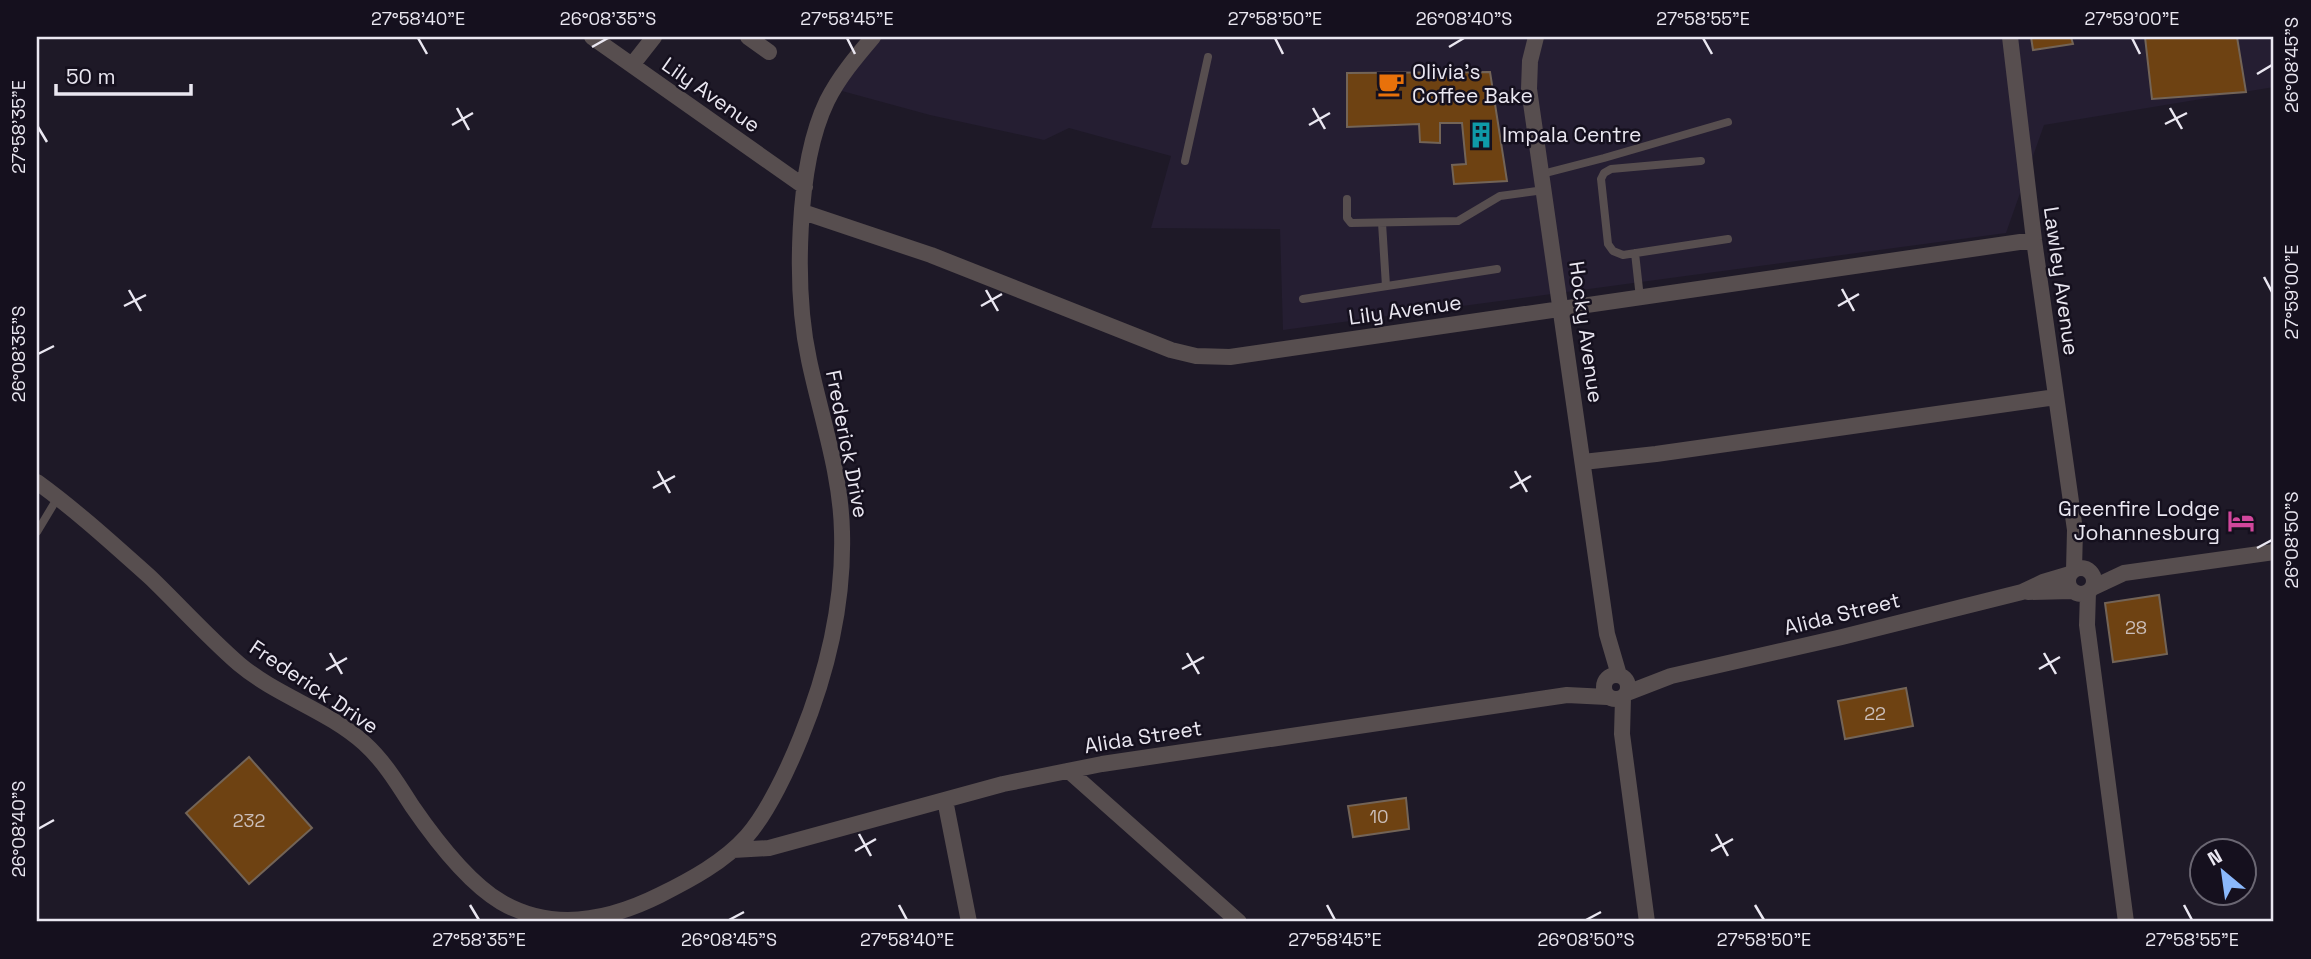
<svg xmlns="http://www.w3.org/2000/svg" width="2311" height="959" font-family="'Space Grotesk',sans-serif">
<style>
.built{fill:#251e32}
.building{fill:#6e4212;stroke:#736457;stroke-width:2}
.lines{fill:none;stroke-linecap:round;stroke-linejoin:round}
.lane{stroke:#574e4f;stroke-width:8}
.street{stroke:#574e4f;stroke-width:16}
.ticks{fill:none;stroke:#eae7f1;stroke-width:2.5}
.labels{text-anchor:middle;stroke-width:5;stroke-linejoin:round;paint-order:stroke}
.number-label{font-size:18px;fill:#cbbeb9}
.poi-label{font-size:21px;fill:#eae7f1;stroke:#15101e;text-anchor:start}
.street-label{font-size:21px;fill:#eae7f1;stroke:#15101e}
.neatline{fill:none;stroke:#eae7f1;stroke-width:2.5}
.ticks-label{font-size:18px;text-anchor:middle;fill:#eae7f1}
</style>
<rect width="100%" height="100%" fill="#1e1927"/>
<!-- built -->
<path class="built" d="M863,37H2274V87L2044,125L2006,233L1283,330L1280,229L1151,228L1171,156L1069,128L1044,140L930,115L831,88Z"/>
<!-- building -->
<path class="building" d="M2031,37H2071L2073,44L2033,50Z
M2145,37H2237L2246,92L2152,99Z
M1490,72L1507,181L1454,184L1452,165L1466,164L1462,123H1440V143L1420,142L1419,124L1347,127V73Z
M2159,595L2167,654L2113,662L2105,603Z
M1906,688L1913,726L1845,739L1838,701Z
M249,757L312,828L249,884L186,813Z
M1406,798L1409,829L1353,837L1348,806Z"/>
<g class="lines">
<!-- lane -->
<path class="lane" d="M1185,161L1208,57
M1701,161L1611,169L1604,173L1601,179L1608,244L1613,251L1623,255L1728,239
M1542,174L1604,158L1728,122
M1347,199V218L1351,223L1458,221L1500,196L1544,190
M1382,223L1386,286
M1635,253L1640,298
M1303,299L1497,269
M37,532L58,497"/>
<!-- street -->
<path class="street" d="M592,37L805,187
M748,37L769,52
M1536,37L1530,61L1529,89L1607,634L1619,675
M2010,37L2034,240L2075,530L2074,570
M632,65L654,37
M803,212L931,255L1171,350L1196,356L1230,357L2034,240
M1583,462L1656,454L2056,397
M37,482C77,511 114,545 151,578C180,606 208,637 239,664C277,696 327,710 364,743C384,761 398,784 412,806C434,838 467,882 501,902C552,932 610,920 660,895C690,880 724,862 747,836C768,812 789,767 801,737C828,671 844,604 842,532C841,474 821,417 809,360C794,290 796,165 827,101C839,77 856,57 873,37
M2068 581a13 13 0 1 1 26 0a13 13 0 1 1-26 0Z
M2092,588L2124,573L2274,552
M2028,592L2072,591
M2088,592L2087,625L2126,922
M1604 687a12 12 0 1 1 24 0a12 12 0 1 1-24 0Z
M1627,693L1671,676L1842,637L2022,592L2043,582L2070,574
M1623,698L1622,734L1647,922
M1069,771L1239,922
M945,800L969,922
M733,850L769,848L1003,784L1102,764L1567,695L1607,697"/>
</g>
<!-- ticks -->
<path class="ticks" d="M418,38L427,54M847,38L855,54M1275,38L1283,54M1703,38L1712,54M2132,38L2140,54M592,47L608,38M1449,47L1464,38M2257,74L2272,65M457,108L469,130M1313,108L1325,129M2170,108L2182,129M2165,124L2187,113M452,125L473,113M1309,125L1330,113M38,127L47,142M2264,277L2272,292M1842,289L1854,311M129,290L141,311M986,290L998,311M124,306L146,295M981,306L1002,294M1838,306L1859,294M38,354L54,346M658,471L670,493M1515,471L1527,492M653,488L675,476M1510,488L1531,476M2257,548L2272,540M330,653L342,674M1187,653L1199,674M2044,653L2056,674M1182,669L1204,657M2039,669L2060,657M326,670L347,658M38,829L54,820M859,834L871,856M1716,834L1728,856M855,851L876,839M1711,851L1733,839M470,905L479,920M899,905L907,920M1327,905L1335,920M1755,905L1764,920M2184,905L2192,920M729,920L744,912M1586,920L1601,912"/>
<!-- icons -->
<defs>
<g id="cafe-bare" transform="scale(2.1)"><path d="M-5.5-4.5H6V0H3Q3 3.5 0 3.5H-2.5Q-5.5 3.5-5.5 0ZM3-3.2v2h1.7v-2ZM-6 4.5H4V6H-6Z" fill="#e8710a" stroke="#15101e" stroke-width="2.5" paint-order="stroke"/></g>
<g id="building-bare" transform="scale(2.1)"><path d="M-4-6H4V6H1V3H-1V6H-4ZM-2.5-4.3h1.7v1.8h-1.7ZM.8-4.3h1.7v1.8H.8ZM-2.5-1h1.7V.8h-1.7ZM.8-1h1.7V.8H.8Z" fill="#0f9aa8" stroke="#15101e" stroke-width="2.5" paint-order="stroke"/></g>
<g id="hotel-bare" transform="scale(2.1)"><path d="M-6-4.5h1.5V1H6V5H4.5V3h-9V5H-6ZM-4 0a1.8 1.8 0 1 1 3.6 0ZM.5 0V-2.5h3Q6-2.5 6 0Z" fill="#d1479c" stroke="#15101e" stroke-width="2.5" paint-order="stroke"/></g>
</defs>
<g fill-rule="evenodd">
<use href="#cafe-bare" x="1391" y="84"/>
<use href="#building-bare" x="1481" y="135"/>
<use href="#hotel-bare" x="2241" y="521"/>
</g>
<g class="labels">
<!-- number labels -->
<g class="number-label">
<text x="2136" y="634">28</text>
<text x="1875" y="720">22</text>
<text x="1379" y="823">10</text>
<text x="249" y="827">232</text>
</g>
<!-- poi labels -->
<g class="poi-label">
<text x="1412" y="79">Olivia's<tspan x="1412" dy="24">Coffee Bake</tspan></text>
<text x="1502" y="142">Impala Centre</text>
<text x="2220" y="516" text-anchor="end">Greenfire Lodge<tspan x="2220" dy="24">Johannesburg</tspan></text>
</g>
<!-- street labels -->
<g class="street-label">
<text transform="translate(711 95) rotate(35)" y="7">Lily Avenue</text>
<text transform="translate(2061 281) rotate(82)" y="7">Lawley Avenue</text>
<text transform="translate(1405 310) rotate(-8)" y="7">Lily Avenue</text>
<text transform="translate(1586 332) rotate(82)" y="7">Hocky Avenue</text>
<text transform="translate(847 444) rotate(79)" y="7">Frederick Drive</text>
<text transform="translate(1842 614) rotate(-14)" y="7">Alida Street</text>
<text transform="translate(314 687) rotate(34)" y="7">Frederick Drive</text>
<text transform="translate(1143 737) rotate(-9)" y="7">Alida Street</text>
</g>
</g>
<!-- border -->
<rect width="2311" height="959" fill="none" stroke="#15101e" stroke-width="77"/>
<!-- north arrow -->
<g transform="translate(2223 872) rotate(331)"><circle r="33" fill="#15101e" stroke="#6a6672" stroke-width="2"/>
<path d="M0-5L12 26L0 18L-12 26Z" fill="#8bb9fc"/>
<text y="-10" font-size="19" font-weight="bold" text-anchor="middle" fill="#eae7f1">N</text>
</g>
<!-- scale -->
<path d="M56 84v10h135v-10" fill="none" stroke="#eae7f1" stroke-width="3.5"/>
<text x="66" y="84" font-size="21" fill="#eae7f1" stroke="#15101e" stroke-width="5" paint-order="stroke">50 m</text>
<rect x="38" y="38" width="2234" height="882" class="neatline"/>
<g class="ticks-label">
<text x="418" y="25">27°58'40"E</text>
<text x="608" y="25">26°08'35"S</text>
<text x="847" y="25">27°58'45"E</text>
<text x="1275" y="25">27°58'50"E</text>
<text x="1464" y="25">26°08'40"S</text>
<text x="1703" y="25">27°58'55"E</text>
<text x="2132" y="25">27°59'00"E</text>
<text transform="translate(2292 65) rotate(-90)" y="6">26°08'45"S</text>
<text transform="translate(19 127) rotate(-90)" y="6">27°58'35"E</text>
<text transform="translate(2292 292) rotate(-90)" y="6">27°59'00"E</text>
<text transform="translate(19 354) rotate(-90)" y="6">26°08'35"S</text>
<text transform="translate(2292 540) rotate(-90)" y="6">26°08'50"S</text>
<text transform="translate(19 829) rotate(-90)" y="6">26°08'40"S</text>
<text x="479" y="946">27°58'35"E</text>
<text x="729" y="946">26°08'45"S</text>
<text x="907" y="946">27°58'40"E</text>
<text x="1335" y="946">27°58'45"E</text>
<text x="1586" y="946">26°08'50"S</text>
<text x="1764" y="946">27°58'50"E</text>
<text x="2192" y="946">27°58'55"E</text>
</g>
</svg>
